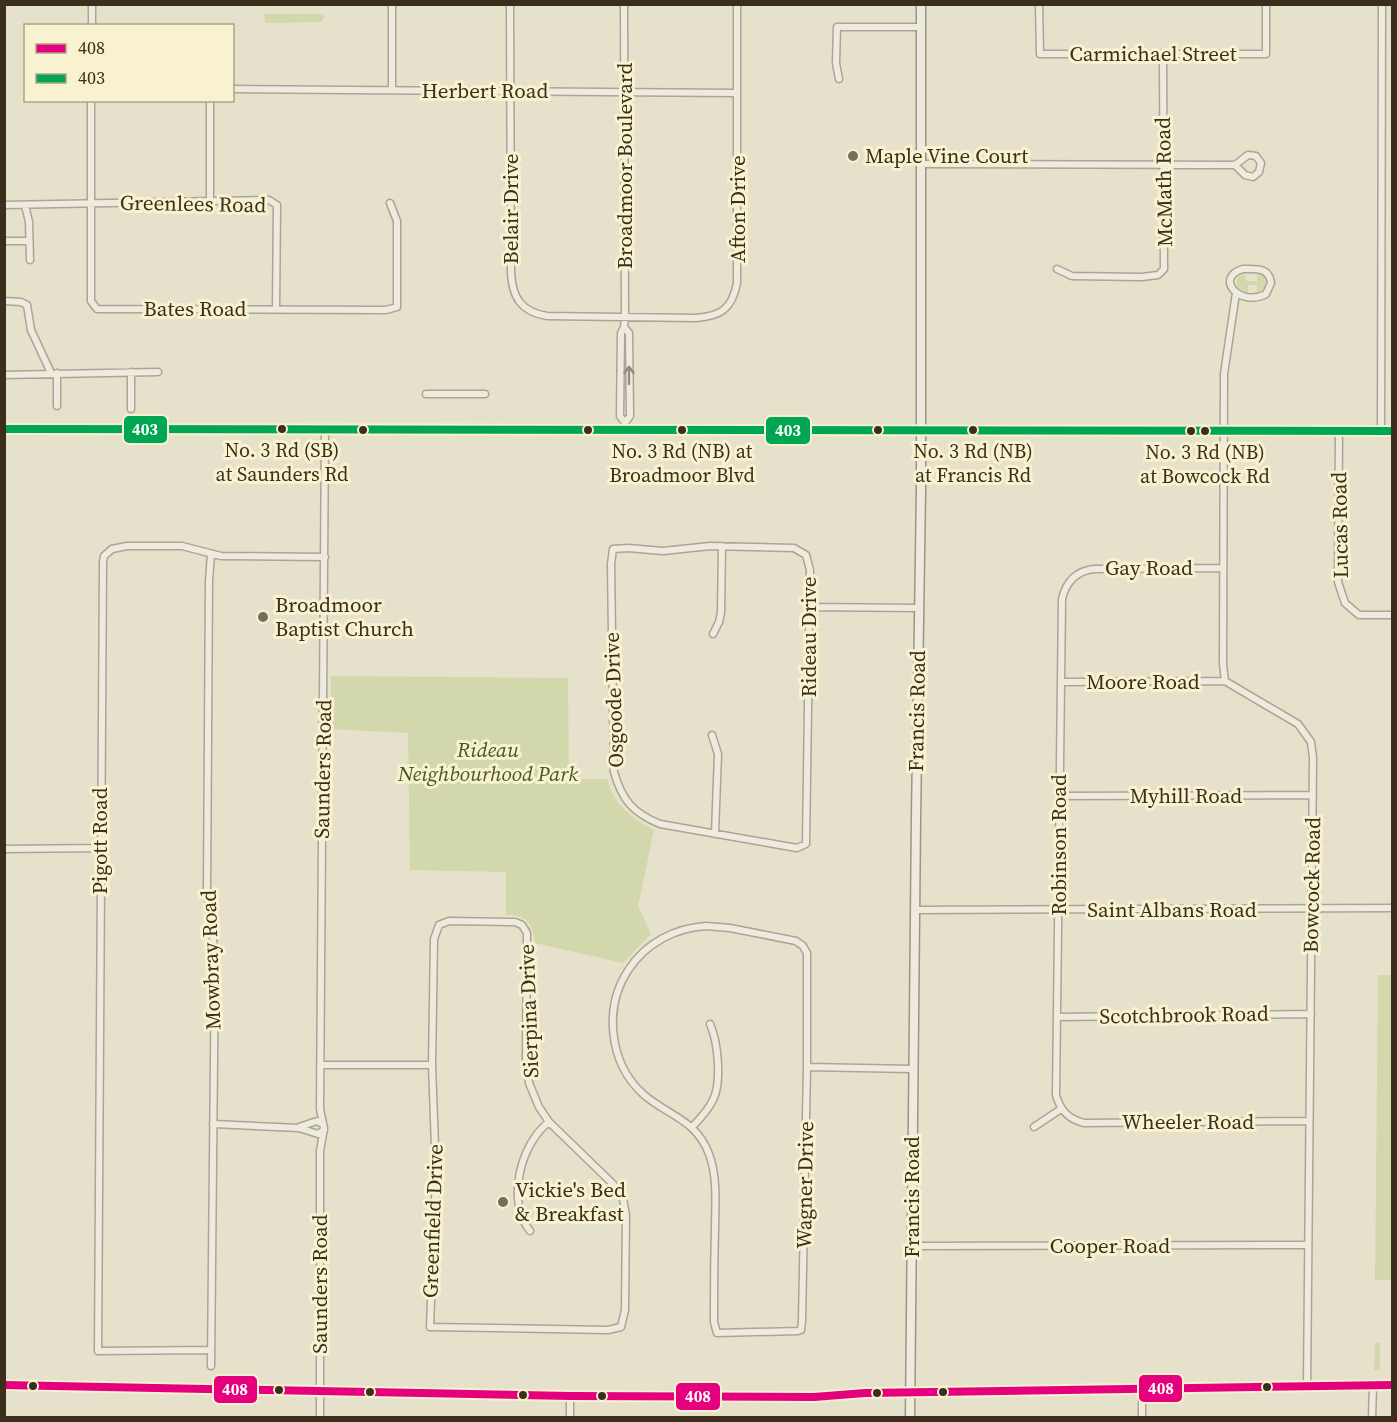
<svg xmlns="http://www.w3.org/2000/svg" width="1397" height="1422" font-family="'Source Serif 4',serif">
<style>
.green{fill:#d3d8ac}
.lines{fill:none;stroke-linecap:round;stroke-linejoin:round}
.street-casing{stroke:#aba594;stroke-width:9}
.secondary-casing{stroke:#9b9585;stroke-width:11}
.street{stroke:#eeeadd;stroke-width:6}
.secondary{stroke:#eeeadd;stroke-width:8}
.bus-1-casing{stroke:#f9f2d0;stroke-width:12}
.bus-2-casing{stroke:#f9f2d0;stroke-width:12}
.bus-1{stroke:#e5007d;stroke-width:8}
.bus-2{stroke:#00a651;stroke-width:8}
.oneway{stroke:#948c7c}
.poi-dot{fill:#776d59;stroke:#f9f2d0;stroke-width:2}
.bus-dot{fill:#3b2f1c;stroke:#f9f2d0;stroke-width:2}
.labels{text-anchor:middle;stroke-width:6;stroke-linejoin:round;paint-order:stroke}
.bus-label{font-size:20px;fill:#3b2f1c;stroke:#f9f2d0}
.street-label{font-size:21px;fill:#3b2f1c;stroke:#f9f2d0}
.poi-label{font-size:21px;fill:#3b2f1c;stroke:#f9f2d0;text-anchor:start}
.park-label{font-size:21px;font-style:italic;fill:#445a20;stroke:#f9f2d0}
.line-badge{stroke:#f9f2d0;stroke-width:2}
.badge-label{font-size:16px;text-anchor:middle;font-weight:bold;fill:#fff}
</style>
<rect width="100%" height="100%" fill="#e6e1cb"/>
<!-- green -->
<path class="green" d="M264,14H321L325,17L321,22L265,23Z
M1245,274L1246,281H1257V274L1263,275L1266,281L1265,288L1257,292V285H1248V292C1235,291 1232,276 1245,274Z
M331,676L568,678L569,779H607C614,805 631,818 654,830L638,906L651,934L623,963L535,943C533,923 526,915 506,915V872L410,870L408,733L331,729Z
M1378,975H1392V1280H1375Z
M1375,1343H1380V1370H1374Z"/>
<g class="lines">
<!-- street casing -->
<g class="street-casing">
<path id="street" d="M510,4L511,272C512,297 521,312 547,316L696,318C721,316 732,309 737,283V4
M624,4L625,317L624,327L621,333L620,416L625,423V430
M1039,4L1040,54H1266V4
M92,26V4
M839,79L836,63L837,27H921
M232,89L737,93
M392,90V4
M91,100V301L97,309L386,310L397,307V221L390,203
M210,100V200
M1248,155L1256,156L1261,163L1259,172L1253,177L1245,175L1235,165Z
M921,164L1235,165
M4,205L269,200L277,205L276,309
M25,205L29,222L30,260
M4,241H29
M1057,269L1072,276L1142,277L1158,275L1164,269L1163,55
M1243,269C1256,269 1269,267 1271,283L1266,294C1239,308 1214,277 1243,269Z
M1236,293L1224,374L1223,664L1225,681L1298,724L1311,742L1313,758L1307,1386
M4,301L21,302L27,305L31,330L51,373
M624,327L629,333L630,416L625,423
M131,372V409
M4,375L158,372
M426,394H485
M57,406V373
M1339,431L1338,582L1345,603L1359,615H1392
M1381,431L1382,4
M710,546L794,548L806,555L810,570L806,844L797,848L660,824C633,813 622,800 614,772L611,564L613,549L628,548L663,551Z
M211,554L209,581L207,889L215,956L211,1366
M1223,568L1094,569C1076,571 1066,582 1062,599L1056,1095C1060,1110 1068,1119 1084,1123L1309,1121
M811,607L918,608
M713,634L719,622L721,613L722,546
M1061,682L1225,681
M712,735L718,754L715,834
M1059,796L1313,795
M4,849L100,848
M915,910L1392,908
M449,921L515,922L522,925L527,933L526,1058L529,1083L539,1107L549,1122L613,1184L623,1199L626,1215L625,1310L621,1327L608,1330L430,1327L436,1174L432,1065L434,939L439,925Z
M706,926L730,928L796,941L803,946L807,953V1067L802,1321L801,1330L798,1331L717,1333L714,1322C714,1292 714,1262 715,1231C715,1206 718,1178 709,1154C696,1119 668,1116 643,1094C609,1063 603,1007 629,969C646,943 675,928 706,926Z
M1057,1017L1311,1014
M320,1065H432
M807,1067L913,1069
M213,1124L299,1128L318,1134L324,1130
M299,1127L317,1121L323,1124
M692,1127C700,1119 708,1110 713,1100C722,1082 718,1042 710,1024
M1034,1127L1061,1109
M530,1231C506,1202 520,1144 549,1122
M912,1246L1307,1245
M211,1350L98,1351L103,562L104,556L112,549L127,546H182L221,556L325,557
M1142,1389V1418
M320,1418V1151L324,1128L320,1109L325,430
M570,1418V1396
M1372,1418L1373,1386"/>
</g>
<!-- secondary casing -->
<g class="secondary-casing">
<path id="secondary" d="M4,429L1392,431
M4,1385L570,1396L814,1397L865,1393L1392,1385
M910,1418L916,818L921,490V4"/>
</g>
<!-- street -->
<use href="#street" class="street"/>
<!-- secondary -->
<use href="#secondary" class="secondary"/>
<!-- bus-1 casing -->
<g class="bus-1-casing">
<path id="bus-1" d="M4,1385L570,1396L814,1397L865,1393L1392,1385"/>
</g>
<!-- bus-2 casing -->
<g class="bus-2-casing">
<path id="bus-2" d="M4,429L1392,431"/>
</g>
<!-- bus-1 -->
<use href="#bus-1" class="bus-1"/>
<!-- bus-2 -->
<use href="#bus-2" class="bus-2"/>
</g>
<!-- one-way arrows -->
<defs><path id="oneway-shaft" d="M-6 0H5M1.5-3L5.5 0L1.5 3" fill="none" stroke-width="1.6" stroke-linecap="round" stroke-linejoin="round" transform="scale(1.5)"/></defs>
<use class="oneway" href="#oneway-shaft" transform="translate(629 375) rotate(-90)"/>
<!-- markers -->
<g class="poi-dot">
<circle cx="853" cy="156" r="6"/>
<circle cx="263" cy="617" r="6"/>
<circle cx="503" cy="1202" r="6"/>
</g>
<g class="bus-dot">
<circle cx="282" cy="429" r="5"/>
<circle cx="363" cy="430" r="5"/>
<circle cx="588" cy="430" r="5"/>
<circle cx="682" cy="430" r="5"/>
<circle cx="878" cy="430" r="5"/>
<circle cx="973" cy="430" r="5"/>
<circle cx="1191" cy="431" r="5"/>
<circle cx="1205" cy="431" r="5"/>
<circle cx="33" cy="1386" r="5"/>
<circle cx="1267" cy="1387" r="5"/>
<circle cx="279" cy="1390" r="5"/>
<circle cx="370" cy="1392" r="5"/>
<circle cx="943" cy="1392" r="5"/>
<circle cx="877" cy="1393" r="5"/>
<circle cx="523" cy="1395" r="5"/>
<circle cx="602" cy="1396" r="5"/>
</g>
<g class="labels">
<!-- bus labels -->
<g class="bus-label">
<text x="282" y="457">No. 3 Rd (SB)<tspan x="282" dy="24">at Saunders Rd</tspan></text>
<text x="682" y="458">No. 3 Rd (NB) at<tspan x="682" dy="24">Broadmoor Blvd</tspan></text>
<text x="973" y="458">No. 3 Rd (NB)<tspan x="973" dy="24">at Francis Rd</tspan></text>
<text x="1205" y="459">No. 3 Rd (NB)<tspan x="1205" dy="24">at Bowcock Rd</tspan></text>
</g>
<!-- street labels -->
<g class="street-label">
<text x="1153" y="61">Carmichael Street</text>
<text x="485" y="98">Herbert Road</text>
<text transform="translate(625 166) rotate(-90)" y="7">Broadmoor Boulevard</text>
<text transform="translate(1164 182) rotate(-91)" y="7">McMath Road</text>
<text transform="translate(193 204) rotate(1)" y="7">Greenlees Road</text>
<text transform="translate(511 209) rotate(-90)" y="7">Belair Drive</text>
<text transform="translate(738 209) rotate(-90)" y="7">Afton Drive</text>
<text x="195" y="316">Bates Road</text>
<text transform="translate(1340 525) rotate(-91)" y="7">Lucas Road</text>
<text x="1149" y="575">Gay Road</text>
<text transform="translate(809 637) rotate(-90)" y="7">Rideau Drive</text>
<text x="1143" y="689">Moore Road</text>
<text transform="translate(614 700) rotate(-92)" y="7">Osgoode Drive</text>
<text transform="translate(917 711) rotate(-89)" y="7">Francis Road</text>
<text transform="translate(323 769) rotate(-89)" y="7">Saunders Road</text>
<text x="1186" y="803">Myhill Road</text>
<text transform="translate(100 841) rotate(-90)" y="7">Pigott Road</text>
<text transform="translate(1059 845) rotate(-90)" y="7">Robinson Road</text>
<text transform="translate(1312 885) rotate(-89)" y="7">Bowcock Road</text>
<text x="1172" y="917">Saint Albans Road</text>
<text transform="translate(211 960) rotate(-92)" y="7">Mowbray Road</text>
<text transform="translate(529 1011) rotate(-92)" y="7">Sierpina Drive</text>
<text transform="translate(1184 1015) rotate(-1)" y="7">Scotchbrook Road</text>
<text x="1188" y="1129">Wheeler Road</text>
<text transform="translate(805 1185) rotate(-89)" y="7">Wagner Drive</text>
<text transform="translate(912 1197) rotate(-90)" y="7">Francis Road</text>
<text transform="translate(433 1221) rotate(-88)" y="7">Greenfield Drive</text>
<text x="1110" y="1253">Cooper Road</text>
<text transform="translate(320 1284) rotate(-90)" y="7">Saunders Road</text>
</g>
<!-- poi labels -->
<g class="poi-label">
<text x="865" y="163">Maple Vine Court</text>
<text x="275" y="612">Broadmoor<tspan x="275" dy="24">Baptist Church</tspan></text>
<text x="515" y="1197">Vickie's Bed<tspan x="515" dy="24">&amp; Breakfast</tspan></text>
</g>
<!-- park labels -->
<g class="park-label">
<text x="488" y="757">Rideau<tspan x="488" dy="24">Neighbourhood Park</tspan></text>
</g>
</g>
<g class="line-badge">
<rect x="123" y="415" width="45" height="29" rx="6" fill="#00a651"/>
<rect x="765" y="416" width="46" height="29" rx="6" fill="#00a651"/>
<rect x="1138" y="1374" width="45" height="29" rx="6" fill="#e5007d"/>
<rect x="213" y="1375" width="45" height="29" rx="6" fill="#e5007d"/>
<rect x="675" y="1382" width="46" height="29" rx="6" fill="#e5007d"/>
</g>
<g class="badge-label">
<text x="145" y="435">403</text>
<text x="788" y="436">403</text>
<text x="1161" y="1394">408</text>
<text x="235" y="1395">408</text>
<text x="698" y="1402">408</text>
</g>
<!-- border -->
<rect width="1397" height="1422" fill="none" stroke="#3b2f1c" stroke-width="12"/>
<!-- legend -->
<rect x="24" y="24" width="210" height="78" fill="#f9f2d0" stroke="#ada488" stroke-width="1.5"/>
<rect x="36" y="44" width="30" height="9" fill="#e5007d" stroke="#ada488" stroke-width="1.5"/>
<text x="78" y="54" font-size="18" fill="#3b2f1c">408</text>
<rect x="36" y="74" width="30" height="9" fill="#00a651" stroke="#ada488" stroke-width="1.5"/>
<text x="78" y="84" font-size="18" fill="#3b2f1c">403</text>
</svg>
